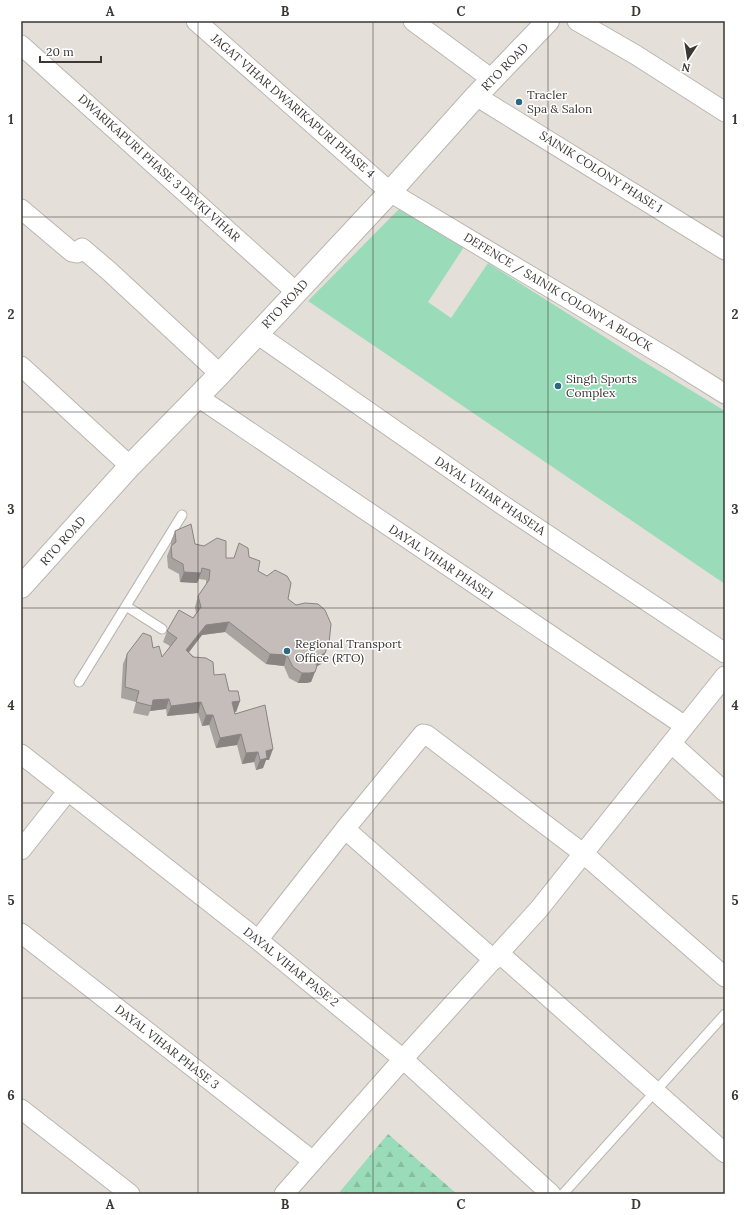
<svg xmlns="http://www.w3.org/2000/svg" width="746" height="1215" font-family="Lora,serif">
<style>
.green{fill:#9adbba}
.forest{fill:url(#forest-firs)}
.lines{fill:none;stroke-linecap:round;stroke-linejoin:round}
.lane-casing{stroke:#bbb5b0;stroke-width:11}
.street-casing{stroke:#bbb5b0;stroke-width:21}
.secondary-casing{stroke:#bbb5b0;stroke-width:24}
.lane{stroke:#fff;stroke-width:9}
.street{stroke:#fff;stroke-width:19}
.secondary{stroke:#fff;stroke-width:22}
.wall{fill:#a9a39f}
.shaded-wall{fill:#898482}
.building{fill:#c4bdb9;stroke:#898482}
.grid{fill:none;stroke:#3a3735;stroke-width:1;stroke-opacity:0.55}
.poi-dot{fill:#2c6880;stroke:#fff;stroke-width:1.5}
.labels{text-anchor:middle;stroke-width:3;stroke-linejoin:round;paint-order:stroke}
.street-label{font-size:12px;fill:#3a3735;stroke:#fff}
.poi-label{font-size:12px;fill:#3a3735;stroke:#fff;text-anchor:start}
.neatline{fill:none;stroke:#3a3735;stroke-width:1.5}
.grid-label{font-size:13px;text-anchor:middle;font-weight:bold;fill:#3a3735}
</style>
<defs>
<pattern id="forest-firs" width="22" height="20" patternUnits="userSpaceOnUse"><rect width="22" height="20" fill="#9adbba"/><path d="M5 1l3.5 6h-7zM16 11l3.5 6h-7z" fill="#85bda0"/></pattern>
</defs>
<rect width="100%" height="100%" fill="#e5dfda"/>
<!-- green -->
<path class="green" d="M400,208L464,247L428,302L451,318L488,263L641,360L725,411V584L308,301Z"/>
<!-- forest -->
<path class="forest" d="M388,1134L457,1194H338Z"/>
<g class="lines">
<!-- lane casing -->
<g class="lane-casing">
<path id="lane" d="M126,606L162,629
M79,682L182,515
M563,1194L725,1014"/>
</g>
<!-- street casing -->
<g class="street-casing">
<path id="street" d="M196,21L390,192L669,359L725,394
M413,21L493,80
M577,21L636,55L725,112
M21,45L296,292
M476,96L725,250
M21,209L72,252L77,253L82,248L109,271L220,374
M257,334L501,504L725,653
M21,366L130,466
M198,397L685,726
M672,744L725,792
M21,754L258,940L403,1059L551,1194
M345,829L494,960
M21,850L67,792
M21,933L313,1161
M258,940L345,829L423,734L427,735L584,854L725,977
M500,954L725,1153
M21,1109L130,1194
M284,1194L403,1059L539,909L725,676"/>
</g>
<!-- secondary casing -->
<g class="secondary-casing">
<path id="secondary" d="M21,587L130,466L220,374L390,192L476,96L548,21"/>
</g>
<!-- lane -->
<use href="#lane" class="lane"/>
<!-- street -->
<use href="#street" class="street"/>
<!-- secondary -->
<use href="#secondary" class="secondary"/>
</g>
<!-- wall -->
<path class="wall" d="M175,531L195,544L226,558H234L249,557L258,571L288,599L321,664L317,666L311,682L306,683H298L289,678L284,666L266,664L225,632L202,635L189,652L240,701L236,712H234L235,714L269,760H266L263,768L256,770L254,762L242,764L237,745L216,748L209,725L202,726L198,713L167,716L166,709L150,711L148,716L133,713L136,702L121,698L123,664L127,654L153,648L162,657L170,646L163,642L167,631L193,618L196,613L195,607L198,596L206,585V580L199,579L197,583L180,582L179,574L168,568L167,556L171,546V541Z"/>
<!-- shaded-wall -->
<path class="shaded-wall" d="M184,572L201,573L197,583L180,582Z
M229,622L225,632L202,635L183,660L186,650L206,625Z
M329,643L321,664L310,670L314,659Z
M270,654L287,655L284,666L266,664Z
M315,672L311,682L306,683H298L302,673Z
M169,699L166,709L150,711L153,700Z
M240,701L236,712L229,713L232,702Z
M201,702L198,713L167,716L171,706Z
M206,715H213L209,725L202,726Z
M241,734L237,745L216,748L220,738Z
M273,749L269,760H266L263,768L256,770L260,760L266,751Z
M258,752L254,762L242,764L246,753Z"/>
<!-- building -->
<path class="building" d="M191,524L195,544L204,546L217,538L226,541V558H234L239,543L248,548L249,557L260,561L258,571L267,576L275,570L287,576L291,583L288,599L296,605L305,603L318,604L325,610L331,624L329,643L325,653L314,659L317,666L315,672L310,673H302L293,667L287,655L270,654L229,622L206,625L186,650L193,657L206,658L213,662L214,675L225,674L229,691H238L240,701L232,702L235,714L265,705L273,749L266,751L267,758L260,760L258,752L246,753L241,734L220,738L213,715H206L201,702L171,706L169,699L153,700L152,706L136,702L139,691L125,687L127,654L143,633L151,636L153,648L159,646L162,657L177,638L167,631L179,610L193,618L201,607L198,596L209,580L210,570L202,568L201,573L184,572L183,564L172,558L171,546L176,542L175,531Z"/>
<!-- grid -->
<path class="grid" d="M198,21V1194M373,21V1194M548,21V1194M21,217H725M21,412H725M21,608H725M21,803H725M21,998H725"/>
<!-- markers -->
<g class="poi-dot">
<circle cx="519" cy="102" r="4"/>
<circle cx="558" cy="386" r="4"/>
<circle cx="287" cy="651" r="4"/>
</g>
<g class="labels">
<!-- street labels -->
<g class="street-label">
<text transform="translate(505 67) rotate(-46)" y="4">RTO ROAD</text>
<text transform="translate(293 106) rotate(41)" y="4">JAGAT VIHAR DWARIKAPURI PHASE 4</text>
<text transform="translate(159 168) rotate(42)" y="4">DWARIKAPURI PHASE 3 DEVKI VIHAR</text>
<text transform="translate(601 172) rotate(32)" y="4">SAINIK COLONY PHASE 1</text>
<text transform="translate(558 292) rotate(31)" y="4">DEFENCE / SAINIK COLONY A BLOCK</text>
<text transform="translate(285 304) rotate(-47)" y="4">RTO ROAD</text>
<text transform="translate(490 496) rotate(34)" y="4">DAYAL VIHAR PHASE1A</text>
<text transform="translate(63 541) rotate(-48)" y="4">RTO ROAD</text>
<text transform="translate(441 562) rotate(34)" y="4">DAYAL VIHAR PHASE1</text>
<text transform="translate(291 967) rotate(39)" y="4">DAYAL VIHAR PASE 2</text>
<text transform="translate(167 1047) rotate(38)" y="4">DAYAL VIHAR PHASE 3</text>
</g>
<!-- poi labels -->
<g class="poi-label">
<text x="527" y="99">Tracler<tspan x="527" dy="14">Spa &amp; Salon</tspan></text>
<text x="566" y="383">Singh Sports<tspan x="566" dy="14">Complex</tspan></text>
<text x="295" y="648">Regional Transport<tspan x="295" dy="14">Office (RTO)</tspan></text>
</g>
</g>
<!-- border -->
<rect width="746" height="1215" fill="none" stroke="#ffffff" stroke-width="44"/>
<!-- north arrow -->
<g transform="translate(688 58) rotate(192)" stroke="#ffffff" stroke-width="3" paint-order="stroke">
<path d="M0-3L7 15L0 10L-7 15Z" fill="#3a3735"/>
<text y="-6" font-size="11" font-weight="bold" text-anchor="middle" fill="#3a3735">N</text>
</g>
<!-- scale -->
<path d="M40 56v6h61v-6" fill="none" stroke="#3a3735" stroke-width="2"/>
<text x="46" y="56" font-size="12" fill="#3a3735" stroke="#ffffff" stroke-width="3" paint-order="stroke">20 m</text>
<rect x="22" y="22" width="702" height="1171" class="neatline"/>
<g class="grid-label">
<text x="110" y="16">A</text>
<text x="285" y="16">B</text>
<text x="461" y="16">C</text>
<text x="636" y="16">D</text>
<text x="11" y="124">1</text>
<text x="735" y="124">1</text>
<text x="11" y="319">2</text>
<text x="735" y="319">2</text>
<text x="11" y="514">3</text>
<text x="735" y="514">3</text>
<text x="11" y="710">4</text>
<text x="735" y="710">4</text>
<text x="11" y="905">5</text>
<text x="735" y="905">5</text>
<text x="11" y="1100">6</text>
<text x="735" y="1100">6</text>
<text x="110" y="1209">A</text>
<text x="285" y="1209">B</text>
<text x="461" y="1209">C</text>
<text x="636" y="1209">D</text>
</g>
</svg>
